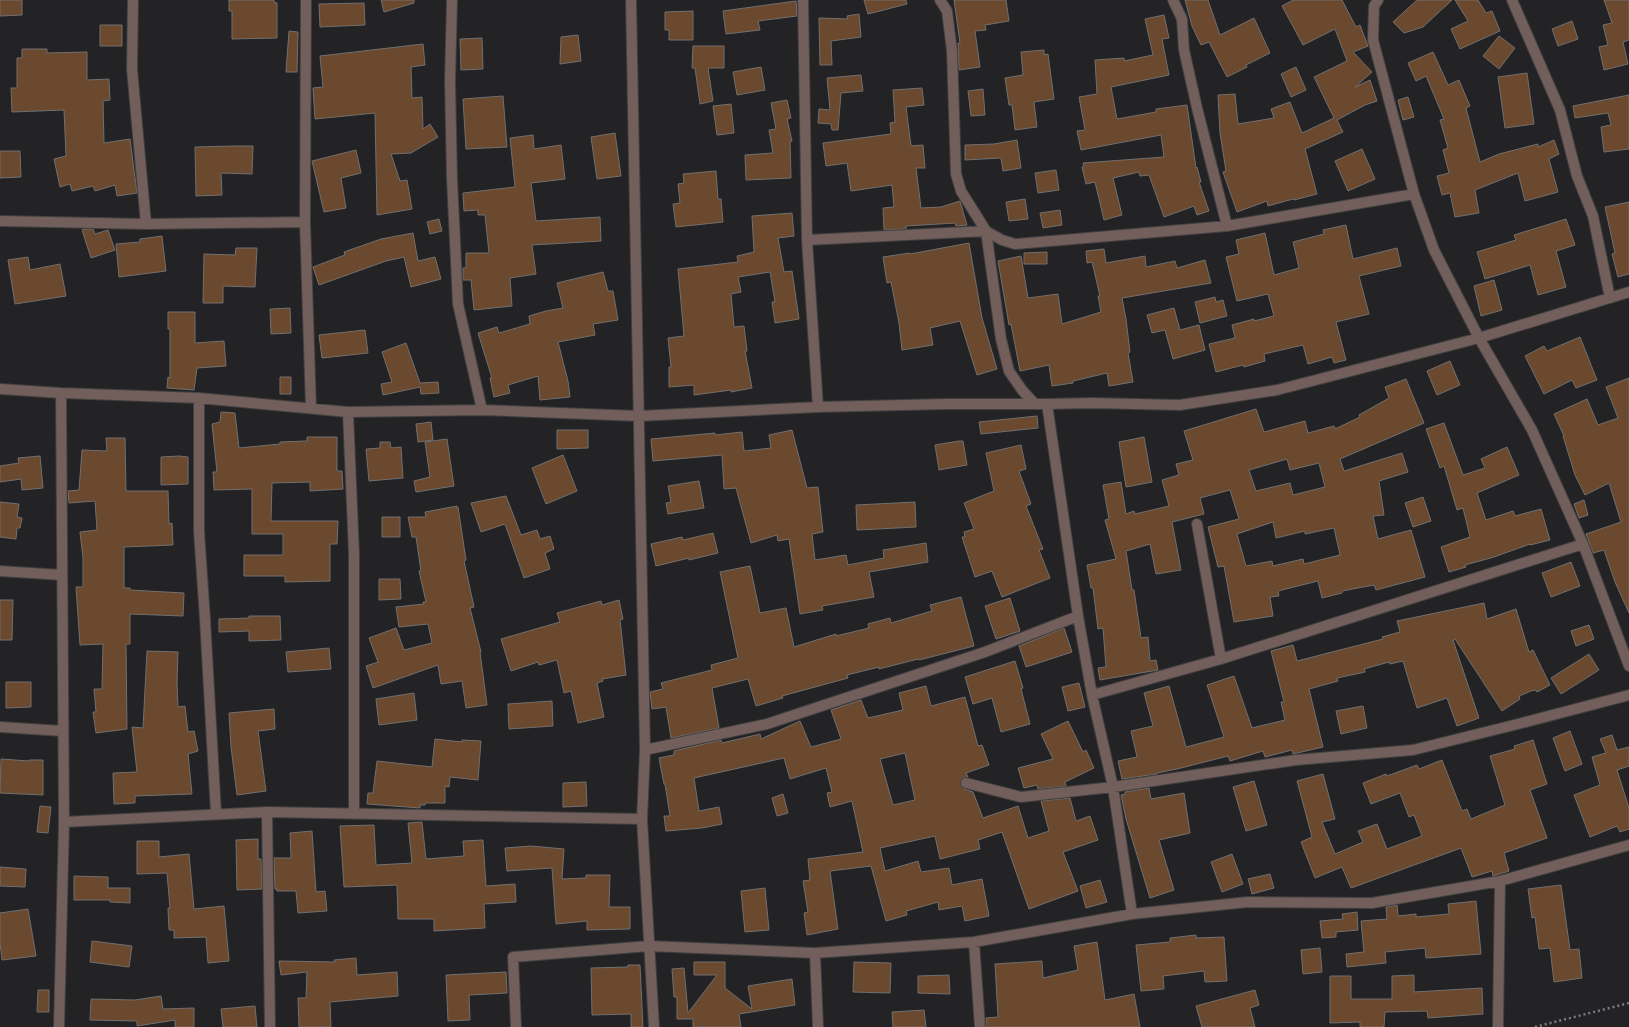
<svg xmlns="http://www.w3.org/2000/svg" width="1629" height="1027" font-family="'PT Sans',sans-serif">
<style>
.building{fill:#6a492f;stroke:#726f6e;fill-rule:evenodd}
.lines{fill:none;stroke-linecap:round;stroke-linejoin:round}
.minor-casing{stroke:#404041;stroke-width:12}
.path{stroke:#7e7e7f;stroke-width:2.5;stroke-dasharray:2 3;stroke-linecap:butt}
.minor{stroke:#725e5a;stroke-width:10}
</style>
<rect width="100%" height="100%" fill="#232325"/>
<!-- building -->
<path class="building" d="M0,0H22V15L0,16Z
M229,0H274V2L277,3V38L232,39V11H229Z
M381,0H414V3L384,12Z
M864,0H906L907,4L868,14Z
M954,0H1006L1009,21L985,25L986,30L975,31L980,67L959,70L958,43H960Z
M1185,0H1208L1220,35L1254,18L1270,53L1246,65L1247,67L1227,77L1209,42L1201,45L1192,26Z
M1293,0H1342L1356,27L1360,25L1368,46L1353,52L1372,72L1355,87L1370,80L1377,101L1365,105L1337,120L1343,132L1305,149L1317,194L1294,200L1293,199L1268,206L1267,201L1237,212L1223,172L1226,171L1220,133L1218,95L1235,94L1238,124L1274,118L1271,109L1290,102L1302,133L1334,118L1314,77L1347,61L1335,29L1303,45L1282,6Z
M1417,0H1452L1423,27L1404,33L1393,22Z
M1455,0H1478L1486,13L1492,11L1500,31L1460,49L1451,29L1468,21Z
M1604,0H1629V40L1623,42L1628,64L1604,70L1599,47L1608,45L1603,25L1612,23Z
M796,1L797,16L758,21L760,30L726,34L723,11Z
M364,3L365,25L320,27L319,4Z
M693,11V40H669V30H665V12Z
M859,14L861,37L831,41L832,65H820L819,18L848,19L847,16Z
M1164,15L1169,38L1162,39L1169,75L1111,87L1117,119L1156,112V109L1187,105L1196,168L1197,167L1201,182H1199L1209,211L1197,215L1194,206L1164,217L1149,175L1140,176L1139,172L1113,178L1122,215L1104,220L1095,182L1086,184L1082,167L1084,166L1083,163L1164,157L1161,135L1081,150L1077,131L1085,130L1079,97L1097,94L1095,60L1124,58V61L1153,55L1145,19Z
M1572,21L1578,39L1558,46L1552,29Z
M100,25H122V46H100Z
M289,31L298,32L297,72H286Z
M578,35L581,61L560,64L561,37Z
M1499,36L1515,48L1499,69L1483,56Z
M482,38L483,69L461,70L460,39Z
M423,44L425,65L411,67L412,98L422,97L423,129L430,124L438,137L411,153L391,154L400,181L407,180L412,209L377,215L375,113L315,119L313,88L323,87L320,56Z
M693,46H724V68H708L713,101L700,104L695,68H692Z
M22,49H47V53L87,52V80L109,79L110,100L103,101L104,143L130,139L137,193L117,196L115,185L95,191L93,186L72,191L70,184L60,187L54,159L66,156L64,110L12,112L11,88H17V58H22Z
M1044,50V55L1048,54L1054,99L1034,102L1037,127L1015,130L1012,105H1009L1005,78L1023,75L1021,52Z
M1433,52L1448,85L1459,80L1470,106L1466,108L1480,162L1499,154L1538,144V147L1554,140L1559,154L1549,159L1558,192L1525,201L1518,173L1475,190L1479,213L1455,217L1450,193L1442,195L1437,176L1449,173L1443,150L1448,148L1440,120L1444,119L1426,76L1416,81L1408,63Z
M761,67L765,90L737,95L733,72Z
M1296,67L1306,90L1291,97L1281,74Z
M1527,73L1534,124L1505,128L1498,77Z
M861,75L863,91L841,93L838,130H832L831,124L818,123L819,109L830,110L827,78Z
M922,88L924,105L906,107L911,146L923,145L925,168H916L921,208L941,207L960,201L967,225L956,226L955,223L906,226V229L884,230L883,208L894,207L892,185L851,191L847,163L826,166L823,143L891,134L890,123L895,122L893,90Z
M983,89L985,115L971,116L968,91Z
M1629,95V149L1604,152L1601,127L1611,125L1608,113L1575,118L1573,106Z
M503,96L507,147L466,149L463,99Z
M1408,97L1414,117L1403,120L1398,100Z
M787,100L791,118L787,119L792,141L790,142L791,178L746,180L745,155L773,153L769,130L776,129L771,103Z
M731,104L734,133L717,135L713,106Z
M615,133L621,176L597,179L591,137Z
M533,135L534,149L561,145L565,179L531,183L536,221L600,217L601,241L532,245L536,274L510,278L512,306L474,310L471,280H463V268H466V253H489L485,215H478V210L464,211L463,193L515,187L510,138Z
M1017,140L1021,168L1003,171L1001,158L965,160V145L994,144Z
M233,146H253L252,174L221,173L222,195L196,196L195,147Z
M1362,149L1375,179L1348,191L1335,161Z
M356,150L361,173L341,178L346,208L324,212L312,161Z
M0,151H20L21,177L0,178Z
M1056,170L1059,190L1038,193L1035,173Z
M716,171L718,199H721L723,222L676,227L673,204L680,203L678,184L684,183L683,174Z
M1025,199L1028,219L1009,221L1006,202Z
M1629,202V274L1618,277L1612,254L1615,253L1605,207Z
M1060,210L1062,225L1043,228L1040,213Z
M792,213L794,236L778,238L784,272L792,271L799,319L775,323L772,302H775L770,272L738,277L741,292L731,294L734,327L744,326L747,351H745L752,388L731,392V390L694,395V385L669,387V367H671L668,338L684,336L678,269L738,262L737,256L754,252L752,216Z
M439,219L442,231L430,234L427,222Z
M1566,219L1575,245L1556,251L1566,287L1538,295L1530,265L1485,279L1477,252L1516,240L1514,235Z
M1346,225L1353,259L1397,248L1401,266L1359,276L1369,314L1336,322L1346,360L1334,363L1332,357L1308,364L1303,345L1264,354L1265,361L1244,367L1243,365L1216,372L1209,344L1235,338L1232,325L1254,319V321L1274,316L1268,294L1237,301L1226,257L1239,254L1236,240L1265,233L1274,275L1299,268L1293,242L1324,234L1323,230Z
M84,229H93L95,234L108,230L115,250L91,258L82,230Z
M413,233L418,261L435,257L441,279L411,287L404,257L386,261L319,285L313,267L345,255L344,252L381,239Z
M162,236L166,271L119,277L116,244L140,242V239Z
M969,243L982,318L997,369L977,375L960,321L930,328L933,345L902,350L899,323L891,282L887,283L883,257L910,253V254Z
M236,248H257L255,287L223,286V303H203L204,254L235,255Z
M1104,249L1106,263L1145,256L1146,267L1175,261L1177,268L1205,260L1211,283L1122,298L1126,319L1130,352L1128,353L1133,382L1109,386L1107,373L1073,381V383L1052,386L1049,365L1020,371L1011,324L1009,325L998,261L1021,256L1028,298L1058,294L1062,324L1101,312L1098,296H1100L1092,262L1087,263L1086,251Z
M1047,252V264H1024V253Z
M28,257L30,270L60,264L66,296L15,304L8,260Z
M603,272L608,291H613L618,320L593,324L595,335L558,342L568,381L570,397L540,400L538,376L508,385L510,393L494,397L490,378H492L478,333L497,327L499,333L530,324L529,316L546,311L563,308L557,283Z
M1494,280L1502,310L1481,316L1474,286Z
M1215,297L1216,302L1223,300L1227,316L1200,323L1195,302Z
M290,308L291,333L271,334L270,309Z
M1174,308L1180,330L1199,325L1205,350L1173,359L1165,330L1152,333L1147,315Z
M168,312H195V343L224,341L226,366L197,368L194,390L167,388L168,377L170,378V329H168Z
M365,330L368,353L322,358L319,335Z
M1580,337L1597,380L1576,388L1572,380L1544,394L1525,356L1544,346L1547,351Z
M406,343L420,383L438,382L439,393L421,394L420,387L383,395L381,384L392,382L382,352Z
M1450,361L1460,385L1437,395L1427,371Z
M280,377H291V394H280Z
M1629,378V613L1615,582L1604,550L1593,553L1586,534L1621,522L1609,483L1585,495L1575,475L1563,436H1564L1554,414L1587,399L1598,425L1618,418L1606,387Z
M1406,379L1424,423L1340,459L1344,471L1402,453L1408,472L1379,481L1384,515L1373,516L1378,539L1411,530L1425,577L1376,590L1374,585L1342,591V593L1322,598L1318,581L1278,591L1279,596L1270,597L1273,616L1234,622L1224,566L1218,567L1208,527L1239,519L1230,490L1200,498L1204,514L1172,522L1181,570L1156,574L1150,544L1126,551L1132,590H1134L1141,638L1148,637L1150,661L1156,660L1158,670L1100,680L1098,668L1106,667L1103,628L1098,629L1093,588H1091L1087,565L1116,559L1105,520L1109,519L1103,485L1121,482L1126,514L1134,511L1135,514L1169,506L1162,480L1179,475L1176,464L1193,460L1184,431L1256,409L1264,432L1305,421L1308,433L1334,426L1335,429L1360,417L1359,415L1389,398L1385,387ZM1287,459L1290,470L1319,463L1325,487L1293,495L1290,483L1256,491L1249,470ZM1273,522L1276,538L1305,531V534L1334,528L1340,555L1304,564L1303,559L1273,566L1272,561L1246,566L1237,534Z
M221,412L235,413L239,448L280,444V442L307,441V437H337V471H342L343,489L310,491V482L272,483L271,521H338L337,544H330V581L285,582V576H244V555H283V534H252V489L214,490L213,472H217L212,424L220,422Z
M1037,416L1038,428L981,434L979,422Z
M431,422L433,440L418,442L416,424Z
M1444,423L1463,475L1485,468L1481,459L1507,447L1519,475L1477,493L1486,520L1513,511L1515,516L1541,509L1550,540L1530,545V544L1494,557L1465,565L1466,567L1449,572L1441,547L1470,537L1463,508L1457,510L1444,466L1440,468L1426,429Z
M557,430H588V448L557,449Z
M792,430L807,488L818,487L823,532L812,534L815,560L846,555L848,565L884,558L883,550L926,543L928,562L869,572L874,597L822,606L823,610L800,614L789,539L778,541L777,535L751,543L736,488L724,489L722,455L653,461L651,439L715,433V435L742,432L744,451L771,448L769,435Z
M1144,437L1152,482L1126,487L1119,442Z
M106,438H125L126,491H168L169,524L172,523L173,545L124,547V588H130V590L184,593L183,616L130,614V644H126L127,729L96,733L93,712H96L94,689H102L103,644L80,645L76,587H83V558L80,532L97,530L95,501L69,503L68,491L79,490L82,450L107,451Z
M447,439L454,486L416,492L414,481L430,477L425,442Z
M959,441H963L967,465L939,470L935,445Z
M380,442H390L391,448L401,447L403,478L369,481L366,449L380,448Z
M1021,445L1026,469L1019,471L1031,504L1026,506L1043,549L1039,550L1050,578L1002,597L992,571L975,577L962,537H965L964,532L974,529L964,503L994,491L986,453Z
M563,455L577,491L546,504L532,468Z
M40,456L43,488L22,490L21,479L0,482V466L19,463L18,458Z
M179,456L188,457V484L161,485V457Z
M699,481L704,508L668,514L666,503L671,502L668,486Z
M506,496L521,535L537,530L540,539L550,536L554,549L545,553L550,569L524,578L505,524L481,532L471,503Z
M1423,497L1431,521L1413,527L1405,503Z
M1584,500L1588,515L1579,518L1574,504Z
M0,502L19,504L17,517L22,518L20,528H17L16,539L0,537Z
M915,502L916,527L857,530L856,505Z
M457,506V508L458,507L466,560L464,561L474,607L470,608L481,652H480L487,705L466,708L462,681L441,684L438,665L373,688L366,666L378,662L369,638L396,628L404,650L432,643L428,624L399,627L396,607L424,604L423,602H426L419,571H421L416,537H412L408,517H426L425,512Z
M382,517H400V537H382Z
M713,533L718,553L689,560V558L656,566L651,544L682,537L683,540Z
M1571,562L1580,586L1551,597L1542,573Z
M750,566L760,613L786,608L794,647L836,634V636L869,628L868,624L890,618L891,623L932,611L930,605L961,597L974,646L919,660L918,659L879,669V667L847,675L848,678L782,696L783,698L756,706L748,679L712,688L719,728L671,738L666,707L652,709L650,692L663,689L661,683L712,670L711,665L738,658L720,572Z
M379,579H400L401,599L379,600Z
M1010,598L1020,631L996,639L985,606Z
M0,600H13L12,640H0Z
M619,600L623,619L620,620L626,675L602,679L603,681L597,683L604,717L578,723L571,691L564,693L557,660L539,665L538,662L511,671L501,639L560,622L557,613L601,601L602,605Z
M1484,603L1487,619L1516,609L1529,652L1533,650L1550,685L1537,692L1536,690L1531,691L1519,696L1520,699L1502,711L1455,639L1453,640L1479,718L1457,726L1447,698L1417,708L1403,661L1390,664L1389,662L1364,669L1365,672L1337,678L1338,681L1309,689L1323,747L1293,754L1292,750L1265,757L1263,751L1230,761L1228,756L1177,769L1157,773V774L1122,779L1118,761L1137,757L1131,731L1153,726L1144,693L1169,686L1186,747L1224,737L1207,685L1234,676L1252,728L1285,720L1281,702H1284L1271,651L1293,645L1297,661L1383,639L1382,637L1400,632L1397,621Z
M249,616H280L281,640L249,641V631L219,632V619L249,618Z
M1589,625L1594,639L1576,646L1571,631Z
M1064,628L1072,652L1026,667L1019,646Z
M329,648L331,669L288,672L286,652Z
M147,651L178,652L177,683L178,707L185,706L188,732L194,731L198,751L188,754L192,794L135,796V803L114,804L113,773L137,772L132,727L143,728Z
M1589,654L1599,670L1561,694L1551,678Z
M1015,661L1023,688L1021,689L1030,724L1001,732L992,698L973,704L965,677Z
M6,682H31V707L6,708Z
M1079,683L1085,707L1068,711L1062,687Z
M926,686L931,706L965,697L978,746L982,745L989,765L966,773L968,777L962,778L960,784L964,789L973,792L983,818L1018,806L1028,838L1049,831L1041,801L1070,798L1076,821L1090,816L1098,840L1063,852L1078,891L1029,909L1002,832L978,840L980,849L940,859L935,836L880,848L885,871L918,861L921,872L949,868L952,885L982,879L989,916L965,921L962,906L939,910L938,902L906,911L907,915L886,921L871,866L830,871L838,929L807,935L804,913L808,912L803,881L810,880L808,859L863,852L852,801L830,807L827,793L832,792L826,768L790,779L784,758L694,778L699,811L719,807L722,824L702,828L666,831L664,816H670L665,784H664L659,758L674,755V751L721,740L722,743L760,734L761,739L800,721L811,747L841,739L831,710L861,700L868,718L903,710L899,693ZM905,753L915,800L893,805L880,759Z
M414,693L417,720L379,725L376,699Z
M552,701L553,726L509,729L508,704Z
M1363,706L1367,728L1341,734L1336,711Z
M274,709L275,729L258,731L266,791L237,795L231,747L229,713Z
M1068,721L1083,752L1086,750L1094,768L1065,782L1066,786L1038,789L1037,785L1024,788L1018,768L1053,759L1041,734Z
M1570,731L1582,764L1565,771L1553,738Z
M1612,735L1617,750L1629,747V766L1617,770L1629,808V829L1620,832L1617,826L1590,837L1574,795L1600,785L1592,757L1606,753L1600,739Z
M435,739L462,742V740L481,741L478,780L450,777L449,787L445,786V803H425V805H420V808L367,804L368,793H373L377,761L432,767Z
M1533,740L1547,784L1530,790L1547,838L1504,853L1509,871L1493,876L1492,871L1472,877L1461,848L1351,888L1342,867L1315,878L1301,842L1312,837L1297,781L1323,774L1335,819L1322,822L1335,854L1363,842L1358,831L1377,824L1387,849L1422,836L1414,815L1409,817L1400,793L1371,804L1363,783L1386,774L1387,776L1417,765L1419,769L1442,760L1462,811L1467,809L1471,819L1505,805L1490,756L1515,749L1514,746Z
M1,759L29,761V760H43V795L0,793Z
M1254,781L1267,825L1246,831L1233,787Z
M586,782L587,806L563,807V783Z
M1149,788L1151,799L1184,793L1190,833L1159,840L1174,890L1150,898L1126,819L1121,795L1125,794V792Z
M783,794L788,813L777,816L772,798Z
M40,806L51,807L48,833L37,832Z
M422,822L426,859L464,856L463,841L483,840L486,886L515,884L516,902L484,904L485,928L434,931V919H398L397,885L344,887L340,826L374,825L376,865L412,863L408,823Z
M312,831L316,892L325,891L327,911L298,913L296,891H277V889H275L274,858H291L290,833Z
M258,839V859H261L262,889L237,890L236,840Z
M137,841H159V857L189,854L194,909L224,906L229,961L208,963L206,937L174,938V930H169L168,908H170L167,873L137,874Z
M531,846L564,849L562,879L586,878V875H610L609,907H630V929L587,930V921L556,924L552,868L507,871L505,848Z
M1232,854L1243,884L1222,892L1211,862Z
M0,867L26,869L25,887L0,886Z
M1270,874L1274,888L1252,894L1248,879Z
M74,876L108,877V888H130V903L110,902V900H74Z
M1100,880L1107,902L1086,908L1080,886Z
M1561,885L1570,950L1579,949L1582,978L1554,982L1550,948L1539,949L1535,917L1532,918L1528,889Z
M765,888L769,930L745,932L741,891Z
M1476,901L1481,954L1426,958L1425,948L1385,952L1386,963L1347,967L1346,954L1364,952L1361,921L1387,919L1386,907L1397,905L1398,916L1416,914V917L1449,914L1448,904Z
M28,909L36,956L2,960L0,943V913Z
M1357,912L1358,930L1336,932V937L1322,938L1320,921L1343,919L1342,914Z
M1196,935V938L1224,937L1227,981L1205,982L1204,971L1163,976L1164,989L1141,991L1136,945L1170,942V938Z
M92,941L132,946L129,967L90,962Z
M1097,942L1105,1000L1134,994L1140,1027H986V1018L998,1017L995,964L1042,961L1043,978L1078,970L1074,946Z
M1320,948L1322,972L1303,974L1301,950Z
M356,958L357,975L397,972L398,996L330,1002L331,1027H299L298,998H306L307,972L281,975L279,961L335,962L334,960Z
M694,962H725V988L752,1009L748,986L792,979L795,1005L739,1014L741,1027H693V1019H677V997H674L672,969L684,968L688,1013L717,975H694Z
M854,962L891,963L890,993L853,992Z
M628,965H640L643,1027H631V1014L592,1015L591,968L628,967Z
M506,972L507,993L469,995L470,1020L448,1021L446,975Z
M949,975L950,994L918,993V976Z
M1414,975V992L1482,988L1483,1014L1428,1018L1427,1011L1385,1012L1384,1027H1360V1022L1330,1023V976H1351V999H1392V976Z
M38,990H49V1012H37Z
M1255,990L1259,1005L1250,1008L1255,1027H1202L1196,1006Z
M161,996L163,1009L194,1008V1027H175V1020L137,1026V1021L90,1020L91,999L135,1000Z
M255,1006L257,1027H223L221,1009Z
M924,1010L926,1027H893L892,1012Z"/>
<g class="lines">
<!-- minor casing -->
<g class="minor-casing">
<path id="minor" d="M133,0L132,69L146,224
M306,0L305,222L311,408
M452,0L450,81L452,179L458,304L482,410
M631,0L645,750L642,819L654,1027
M803,0L807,240L818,407
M940,0L947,11L952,51L956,174L961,191L986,231L1001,339L1009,371L1022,390L1034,403
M1173,0L1182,19L1184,50L1197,108L1227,226
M1378,0L1374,6L1373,40L1414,194L1434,250L1479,338L1532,430L1583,544L1629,666
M1512,0L1560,110L1577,176L1593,216L1610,298
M0,221L146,224L305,222
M807,240L986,231L1002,240L1015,244L1227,226L1414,194
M0,389L61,393L199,398L348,412L482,410L639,416L818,407L946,404H1047L1092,403L1180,405L1277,390L1479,338L1629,292
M199,398V531L205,619L216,813
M1047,404L1078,616L1092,695L1113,787L1132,914
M348,412L354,554V813
M1197,524L1221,659
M0,571L62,575
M1092,695L1221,659L1583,544
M0,727L63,731
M645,750L767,724L985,652L1078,616
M966,783L1021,797L1113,787L1296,760L1413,750L1518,724L1629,695
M267,812L270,1027
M64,822L267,812L642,819
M974,942L980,1027
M815,953L818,1027
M59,1027L64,822L61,393
M516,1027L513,957L649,946L815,953L974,942L1132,914L1248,902L1372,903L1500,881L1629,845
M1498,1027L1500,881"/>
</g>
<!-- path -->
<path class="path" d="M1535,1027L1629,1003"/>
<!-- minor -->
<use href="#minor" class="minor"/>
</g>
</svg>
